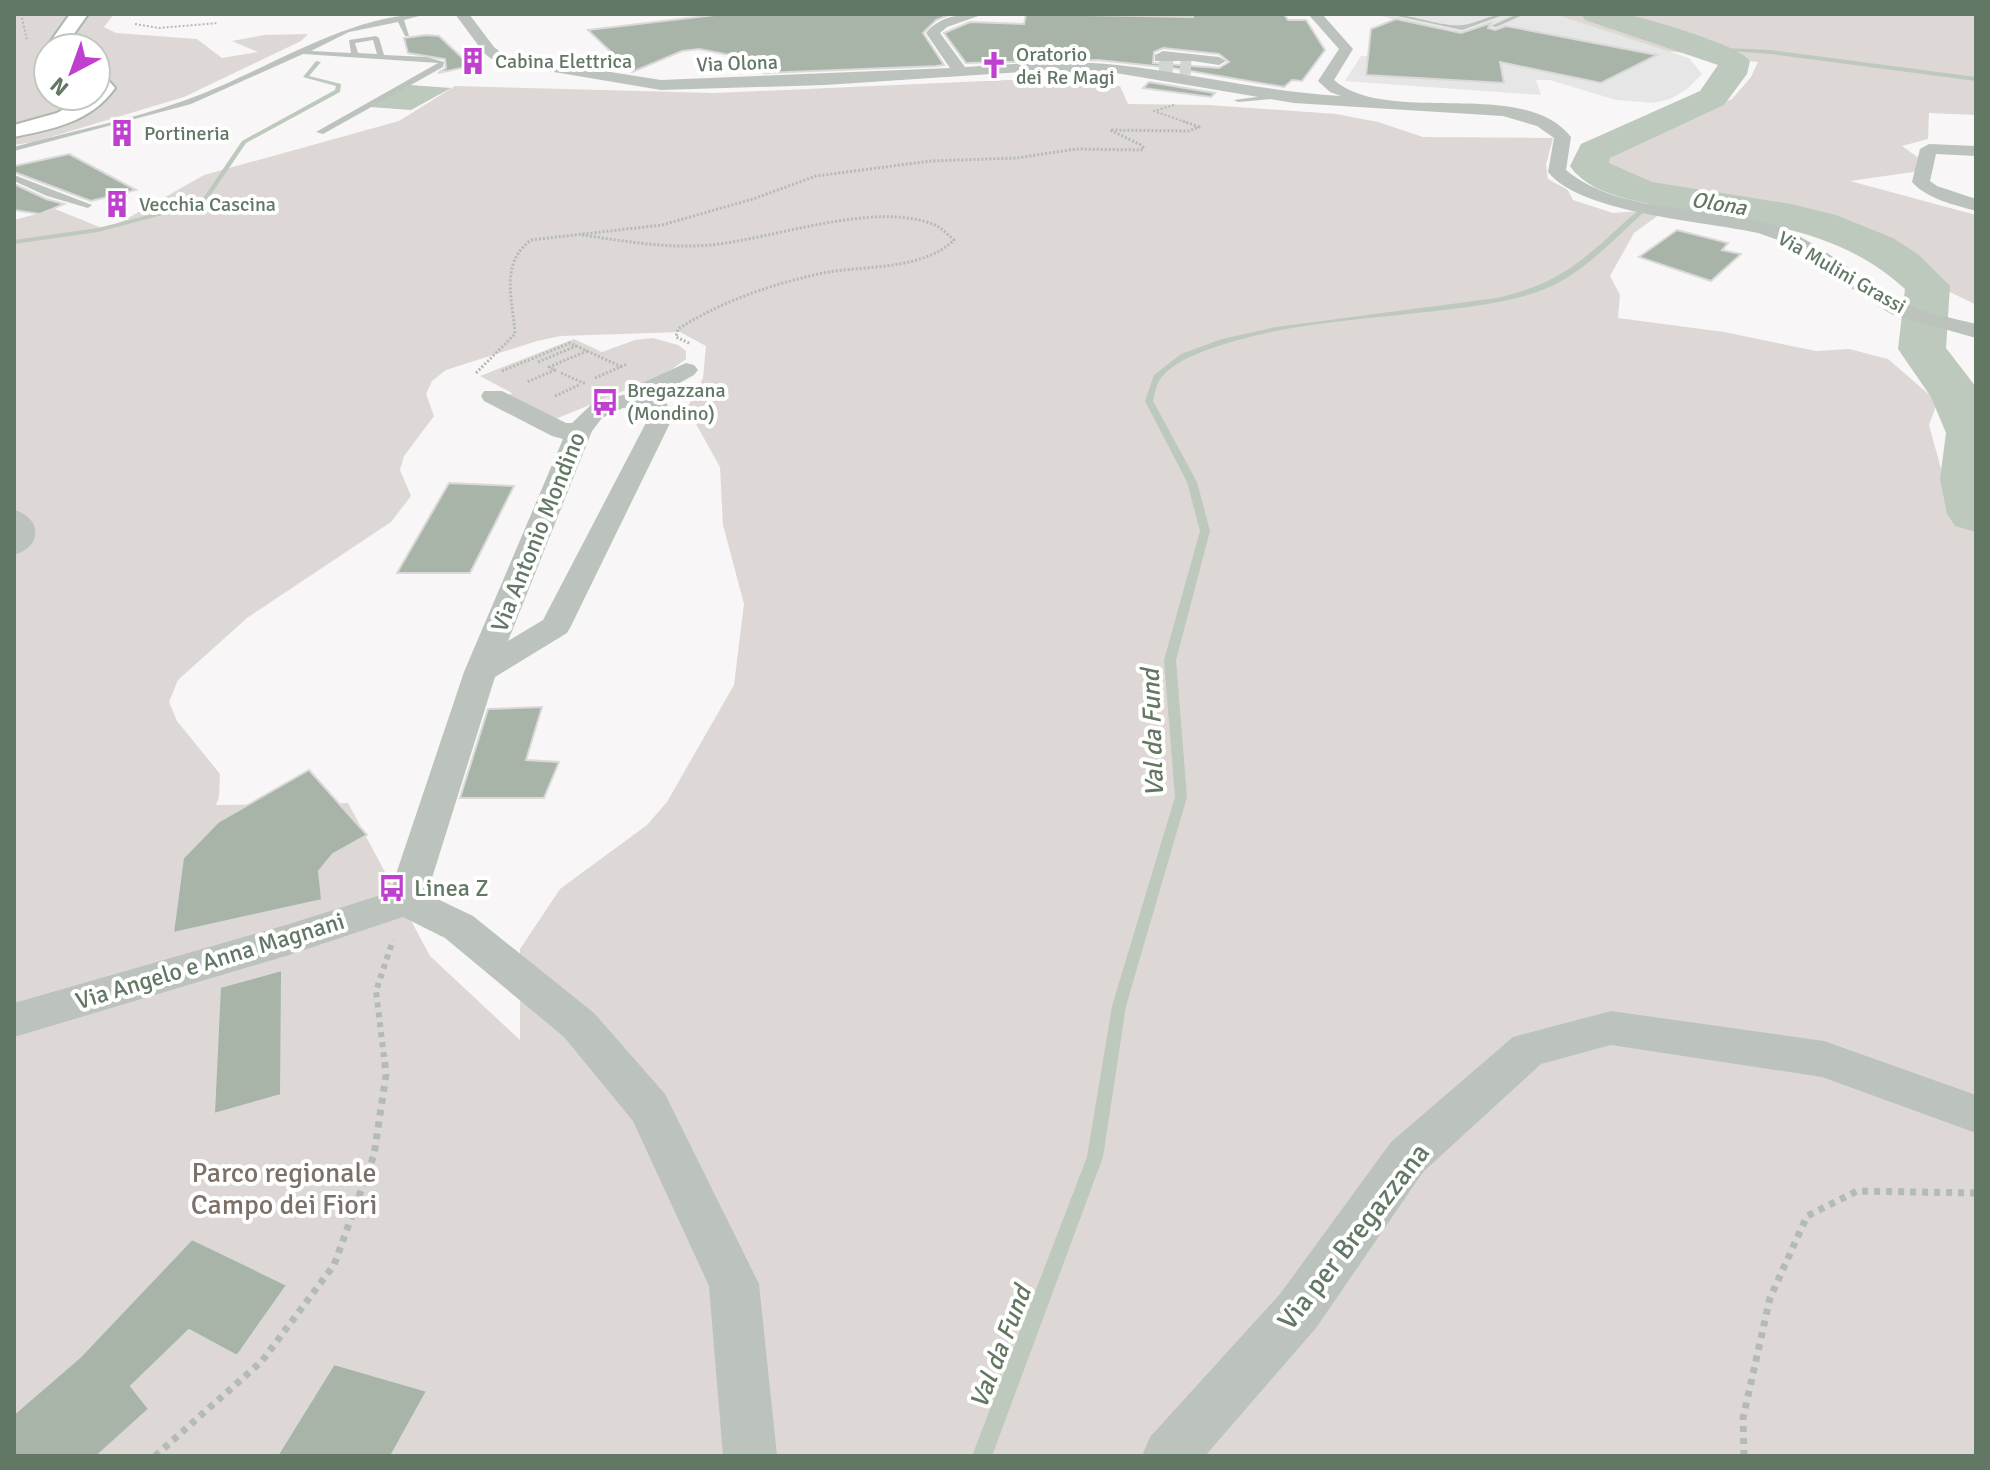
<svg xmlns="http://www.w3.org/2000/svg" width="1990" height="1470" font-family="Signika,sans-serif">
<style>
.built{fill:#e6e6e6}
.green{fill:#ddd8d6;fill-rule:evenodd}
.water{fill:#bdc9bc}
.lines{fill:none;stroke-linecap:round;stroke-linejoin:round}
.stream{fill:#bdc9bc;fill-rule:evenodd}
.river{fill:#bdc9bc;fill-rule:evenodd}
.building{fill:#a8b4a8;stroke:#dad8d9;stroke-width:2;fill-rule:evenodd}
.minor-tunnel{stroke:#d2d6d2;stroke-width:14;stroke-dasharray:14 7;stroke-linecap:butt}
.primary-casing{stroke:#aeb7ae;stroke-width:4}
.path-far3{stroke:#b4bbb5;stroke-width:2;stroke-dasharray:2 2;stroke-linecap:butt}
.path-far2{stroke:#b4bbb5;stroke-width:3;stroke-dasharray:2 2;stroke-linecap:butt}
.path-far1{stroke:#b4bbb5;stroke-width:6;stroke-dasharray:5 5;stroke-linecap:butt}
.path{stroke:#b4bbb5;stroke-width:7;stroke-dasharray:6 6;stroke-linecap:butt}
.service{fill:#bbc3bc;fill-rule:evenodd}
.minor{fill:#bbc3bc;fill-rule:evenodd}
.primary{fill:#fff;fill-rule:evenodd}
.labels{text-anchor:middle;stroke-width:8;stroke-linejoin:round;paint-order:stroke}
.far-poi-label{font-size:20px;fill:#627864;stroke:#fff;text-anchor:start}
.far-street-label{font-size:20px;fill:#627864;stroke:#fff}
.far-water-label{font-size:22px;font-style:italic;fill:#647861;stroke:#fff}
.street-label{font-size:24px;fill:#627864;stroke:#fff}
.poi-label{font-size:24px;fill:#627864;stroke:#fff;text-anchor:start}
.water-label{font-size:26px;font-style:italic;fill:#647861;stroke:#fff}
.near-park-label{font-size:28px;fill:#7c7169;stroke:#fff}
.near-street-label{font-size:28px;fill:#627864;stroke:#fff}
</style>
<rect width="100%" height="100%" fill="#f8f6f7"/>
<!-- built -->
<path class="built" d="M1377,14H1554L1689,58L1702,74L1687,89L1670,99L1653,103L1616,100L1550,80H1536L1541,95L1345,81L1361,56L1509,63Z"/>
<!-- green -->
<path class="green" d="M14,14H114L104,27L116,33L197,39L222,58L258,52L232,41L264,35L308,34L301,41L184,97L34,142L14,145ZM48,48H96V96H48Z
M1554,14H1976V115L1929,113L1928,139L1902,146L1934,169L1850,181L1976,215V305C1962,297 1944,291 1933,281C1919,268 1908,255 1891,245C1837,216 1773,207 1713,198C1675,193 1631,192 1602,166L1605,154L1732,99L1751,77L1758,62L1667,51Z
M1008,80L1120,86L1128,104L1209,105L1336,114L1378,122L1423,137L1553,138L1546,165L1548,179L1568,190L1573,200L1613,213L1667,209L1634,233L1610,276L1620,295L1618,318L1724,332L1816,351L1849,349L1888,359L1932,397L1936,406L1929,425L1948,494L1976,500V1456H14V220L55,209L107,230L204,175L399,121L455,86L715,93ZM680,332L706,346L703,378L687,408L720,467L723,525L744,604L734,685L667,802L647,825L560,889L520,949V1040L430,956L348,803L216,805L219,797L220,774L177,721L169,702L178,680L247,618L391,522L411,496L400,470L404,456L434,416L426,394L432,381L446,370L537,341L561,336Z
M653,338L678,345L686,351V359L665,374L553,420L506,397L512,393L480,376L574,339L602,352L635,340Z"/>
<!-- water -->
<path class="water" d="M410,85L451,88L411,110L370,107Z"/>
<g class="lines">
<!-- stream -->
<path class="stream" d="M1703,47L1771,50L1976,77V81L1771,54L1705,49Z
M316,61L321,62L309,76L341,84L340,92L246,143L208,199L200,205L98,232L14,244V240L98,228L196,203L204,197L242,141L335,90L336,86L303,77Z
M1658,194L1660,195V197L1654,201H1650V199Z
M1642,209L1645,211L1644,212C1612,241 1579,278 1537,292C1505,303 1469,307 1435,311C1360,320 1279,323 1207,350C1191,356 1172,364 1161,378C1156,384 1155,394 1153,401L1197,482L1210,531L1176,660L1187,797L1126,1006L1103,1157L992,1456H972L1087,1157L1112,1006L1175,797L1164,660L1200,531L1187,482L1145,401L1154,375L1181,354L1222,339L1276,327L1497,298C1545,286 1565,275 1603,242C1616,231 1628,217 1642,209Z"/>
<!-- river -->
<path class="river" d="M1581,14C1595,14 1612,12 1626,14C1648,19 1740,45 1750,61L1747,74L1724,105L1610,158L1609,163L1652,182L1791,204L1836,215L1893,238L1919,255L1950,286L1946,348L1976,387V532L1955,526L1947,514L1940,479L1946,433L1931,397L1898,349L1905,289C1827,217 1724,223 1627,199C1606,193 1583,185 1570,166L1581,144L1700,91L1718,65L1585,20Z"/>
</g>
<!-- building -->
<path class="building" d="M723,14H951L936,20L923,33L944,65L936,66L764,73L761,61L699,49L682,51L632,72L588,30Z
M1026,14L1193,17L1192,14H1284L1288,20H1306L1325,50L1302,81L1292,80L1284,87L1173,68L1098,60L966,63L944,33L970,22L1024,24ZM1163,48L1219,54L1229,62L1219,68L1153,63L1154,52Z
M1396,19L1461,33L1491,23L1488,28L1495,30L1506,26L1657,55L1601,83L1500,62L1504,83L1366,75L1371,29Z
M426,35L439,36L471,66L438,73L446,68L445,59L408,53L404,38Z
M1149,82L1215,93L1211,97L1143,88Z
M69,154L136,190L91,201L14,172V166Z
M14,184L46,199L64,204L40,214L14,210Z
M1677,230L1728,243L1722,250L1741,254L1711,281L1639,257Z
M449,483L514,486L470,573H397Z
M542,707L526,760L559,762L544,798H460L488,709Z
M309,770L367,835L333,854L319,871L322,900L173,933L183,858L218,822Z
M282,970L281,1095L214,1114L220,987Z
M192,1239L287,1285L237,1356L189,1330L131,1386L149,1409L97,1456H14V1414L80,1357Z
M334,1364L427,1391L391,1456H277Z"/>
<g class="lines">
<!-- minor-tunnel -->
<path class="minor-tunnel" d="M1159,66L1191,68"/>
<!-- primary casing -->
<g class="primary-casing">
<path id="primary" d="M70,14H88L64,48H48V51L46,48Z
M96,72L103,74L115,88C91,122 53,129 14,137V125L57,113L87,96H96Z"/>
</g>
<!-- path-far3 -->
<path class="path-far3" d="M21,14L27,40
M135,24L159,28L218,23
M1174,105L1154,111L1188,123"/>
<!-- path-far2 -->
<path class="path-far2" d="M582,235C624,241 668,249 710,245C774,239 875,200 935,225C942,228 948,235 954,240C922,271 864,265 823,273C772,284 722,301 678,329L676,337L691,344
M587,351L622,367
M538,362L576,346
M502,371L570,343L587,351L549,367L555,370L527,382
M476,373L515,334C513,300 499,264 531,240L662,225L753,199L816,176L931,161L1017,158L1076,149L1141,150L1144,148L1141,145L1110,130L1189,131L1199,127L1183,121
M561,373L586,384
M595,378L627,364
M555,396L579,385"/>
<!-- path-far1 -->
<path class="path-far1" d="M384,1057L376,991L393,940"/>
<!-- path -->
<path class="path" d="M155,1456L262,1361L334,1265L374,1155L386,1075L384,1055
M1744,1456L1743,1418L1770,1298L1807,1216L1857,1191L1976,1193"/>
<!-- service -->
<path class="service" d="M427,14L404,20L409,36H405L398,22L349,32L311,51L351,53L349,40L376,36L379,38L384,55L427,57L444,62L443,67L323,134L316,132L438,63L303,54L191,104L14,151V147C71,131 131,120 186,100C263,73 346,14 427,14ZM373,40L377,54L358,53L355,43Z
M1388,14C1411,14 1444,28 1463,25C1478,23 1491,14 1506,14L1462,30Z
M1517,14H1525L1496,27L1491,26Z
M1279,94L1282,98L1238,102L1234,100Z
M14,175L92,205L88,208L47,196L14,181Z"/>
<!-- minor -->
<path class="minor" d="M455,14H469L494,47L504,55L661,80L950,68L926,33C941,15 961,14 984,14L947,27L940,33L965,67C1015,64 1067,59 1117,65C1192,73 1265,92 1341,96L1330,92L1318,81L1339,49L1308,14H1322L1353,49L1334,80C1388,127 1523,76 1571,137L1566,170C1622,216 1707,203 1773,225C1821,241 1860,281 1905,303C1926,314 1953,318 1976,324V338L1891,314L1778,240L1758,233C1705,221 1582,214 1548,172L1554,138L1537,126L1503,116L1294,103L1116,73L1038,71L825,85L661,90L495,62L484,53Z
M1163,51L1219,57L1226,61L1219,65L1193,61H1155V55Z
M1929,144L1976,146V156L1936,154L1930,181L1937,186L1976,199V211C1955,205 1927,199 1912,182L1920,149Z
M686,363L694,365L698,370L694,375L654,397L665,400L673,417L571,626L567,633L495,677L427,894L473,916L594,1013L665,1094L759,1284L777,1456H723L709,1286L633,1121L564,1037L445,938L403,917L289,955L14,1037V1003L286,925L390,892L464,672L563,439L552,436L484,401L481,396L484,391H502L566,423H572L594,402L631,393L640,384ZM623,408L646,410L649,417L543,620L508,641L592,431L602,418Z
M14,510C42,517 43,547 14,555Z
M1611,1011L1824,1041L1976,1095V1133L1822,1077L1611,1045L1541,1064L1423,1172L1316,1328L1205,1456H1142L1150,1437L1280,1294L1391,1142L1513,1037Z"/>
<!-- primary -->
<use href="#primary" class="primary"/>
</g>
<!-- icons -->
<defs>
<g id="building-bare" transform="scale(2.16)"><path d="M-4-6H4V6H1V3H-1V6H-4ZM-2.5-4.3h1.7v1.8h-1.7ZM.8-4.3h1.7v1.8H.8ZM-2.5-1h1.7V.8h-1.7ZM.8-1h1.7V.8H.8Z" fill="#bf3fcf" stroke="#fff" stroke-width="2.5" paint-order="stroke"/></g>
<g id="church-bare" transform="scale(2.16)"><path d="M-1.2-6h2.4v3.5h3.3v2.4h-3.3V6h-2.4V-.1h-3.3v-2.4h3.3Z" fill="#bf3fcf" stroke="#fff" stroke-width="2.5" paint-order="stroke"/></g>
<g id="bus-bare" transform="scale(2.16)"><path d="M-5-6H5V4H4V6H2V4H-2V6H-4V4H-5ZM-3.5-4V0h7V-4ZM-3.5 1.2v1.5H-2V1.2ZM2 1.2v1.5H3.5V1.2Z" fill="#bf3fcf" stroke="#fff" stroke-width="2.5" paint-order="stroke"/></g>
</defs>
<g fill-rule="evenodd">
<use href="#building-bare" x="473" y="61"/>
<use href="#church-bare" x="994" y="65"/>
<use href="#building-bare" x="122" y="133"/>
<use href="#building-bare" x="117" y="204"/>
<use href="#bus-bare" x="605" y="402"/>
<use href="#bus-bare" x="392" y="888"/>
</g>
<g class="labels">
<!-- far-poi labels -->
<g class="far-poi-label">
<text x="1016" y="61">Oratorio<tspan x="1016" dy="23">dei Re Magi</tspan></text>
<text x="495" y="68">Cabina Elettrica</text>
<text x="144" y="140">Portineria</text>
<text x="139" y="211">Vecchia Cascina</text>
<text x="627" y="397">Bregazzana<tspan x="627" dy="23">(Mondino)</tspan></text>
</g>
<!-- far-street labels -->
<g class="far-street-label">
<text transform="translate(737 63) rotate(-2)" y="7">Via Olona</text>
<text transform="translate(1842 272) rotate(30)" y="7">Via Mulini Grassi</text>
</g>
<!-- far-water labels -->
<g class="far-water-label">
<text transform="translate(1719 203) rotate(9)" y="8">Olona</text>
</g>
<!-- street labels -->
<g class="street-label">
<text transform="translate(538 532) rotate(-68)" y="8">Via Antonio Mondino</text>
<text transform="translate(210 961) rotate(-17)" y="8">Via Angelo e Anna Magnani</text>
</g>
<!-- poi labels -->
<g class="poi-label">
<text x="414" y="896">Linea Z</text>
</g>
<!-- water labels -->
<g class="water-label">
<text transform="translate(1152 733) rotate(-92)" y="9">Val da Fund</text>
<text transform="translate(1000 1347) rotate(-69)" y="9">Val da Fund</text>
</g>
<!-- near-park labels -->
<g class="near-park-label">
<text x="284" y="1182">Parco regionale<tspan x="284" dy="32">Campo dei Fiori</tspan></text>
</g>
<!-- near-street labels -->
<g class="near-street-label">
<text transform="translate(1353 1236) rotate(-52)" y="10">Via per Bregazzana</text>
</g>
</g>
<!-- border -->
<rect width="1990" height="1470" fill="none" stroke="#627864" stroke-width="32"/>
<!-- north arrow -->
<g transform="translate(72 72) rotate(221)"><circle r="38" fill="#ffffff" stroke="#c0c9c1" stroke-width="2"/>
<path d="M0-6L14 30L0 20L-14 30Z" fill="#bf3fcf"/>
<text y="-12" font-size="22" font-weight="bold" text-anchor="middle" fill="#627864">N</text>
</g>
</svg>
